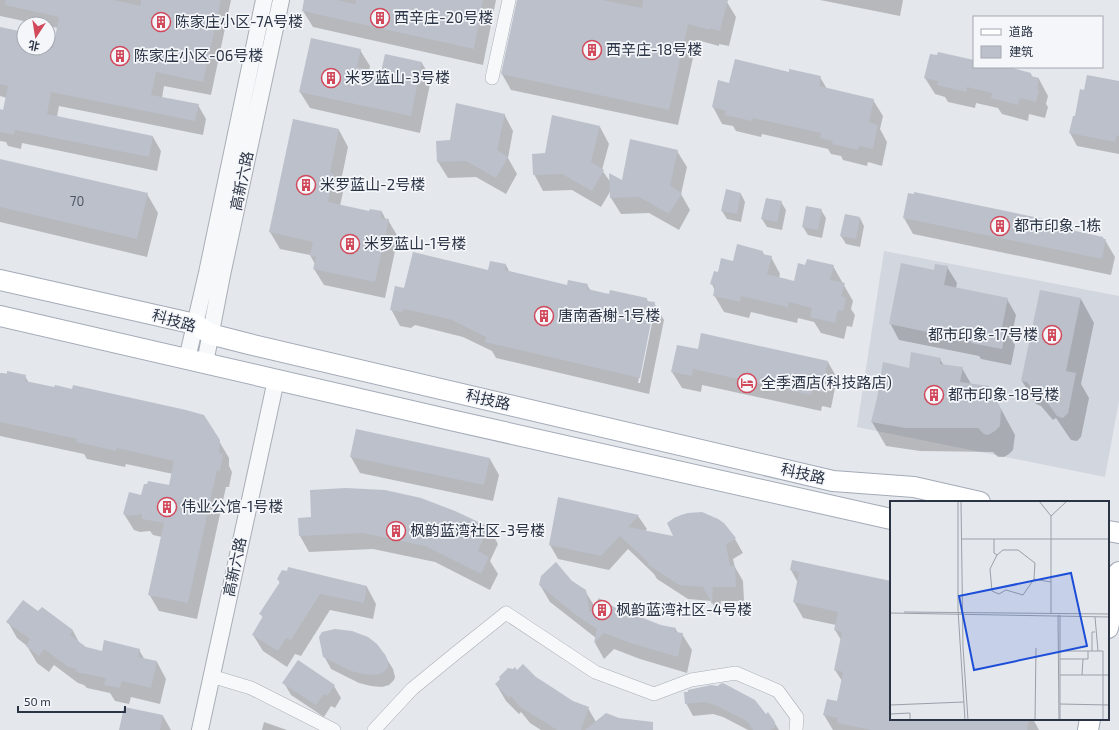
<svg xmlns="http://www.w3.org/2000/svg" width="1119" height="730" font-family="'Exo 2','Noto Sans SC',sans-serif">
<style>
.built{fill:#d2d6de}
.shadow{fill:#0003;fill-rule:evenodd}
.building{fill:#bbc0ca}
.lines{fill:none;stroke-linecap:round;stroke-linejoin:round}
.minor-casing{stroke:#a9aeb7;stroke-width:14}
.tertiary-casing{stroke:#a9aeb7;stroke-width:18}
.primary-casing{stroke:#a3abb8;stroke-width:22}
.minor{stroke:#f7f8fa;stroke-width:13}
.tertiary{stroke:#f7f8fa;stroke-width:16}
.primary{stroke:#fff;stroke-width:20}
.labels{text-anchor:middle;stroke-width:3.5;stroke-linejoin:round;paint-order:stroke}
.number-label{font-size:13px;fill:#4f5766}
.poi-label{font-size:15px;fill:#2b3445;stroke:#f4f6f9;text-anchor:start}
.street-label{font-size:15px;fill:#2b3445;stroke:#f4f6f9}
.inset-road{fill:none;stroke:#9a9fa9;stroke-width:1}
.view{fill:#1d4ed8;fill-opacity:0.15;stroke:#1d4ed8;stroke-width:2}
.inset-edge{fill:none;stroke:#2b3445;stroke-width:2}
</style>
<rect width="100%" height="100%" fill="#e4e7ec"/>
<!-- built -->
<path class="built" d="M884,251L1119,296V401L1105,477L857,427Z"/>
<!-- shadow -->
<path class="shadow" d="M0,0H231L211,95L164,86L162,98L198,105L206,119L203,135L59,106L57,117L153,137L161,151L157,171L22,143L21,149L8,146L6,142L0,141V110L4,111L7,98L0,96V28L24,33V48H48V38L55,40L58,28L48,26V24H38L0,16Z
M306,0H496L483,65L313,27L303,11Z
M518,0H720L727,2L736,17L729,46L719,44V46L697,40L678,125L511,90L502,74Z
M820,0H903L900,16Z
M360,50L370,66L369,71L382,73L422,63L431,79L420,133L310,108L300,92Z
M974,61V67H1000L1031,74L1033,78L1039,79L1048,96L1046,104L1048,107L1045,118L1029,114L1028,121L1002,114L998,108L976,103L975,108L948,102L945,97L935,94L925,78Z
M789,73L820,77L827,89L873,100L883,116L880,129L887,142L882,166L868,162L867,166L843,160L841,156L831,154L828,149L762,134L761,137L736,131L733,126L722,124L713,107L719,82L730,84Z
M1119,82V154L1077,146L1070,133L1075,117Z
M504,114L513,131L508,158L517,174L506,194L476,177L448,178L438,162L451,141Z
M600,127L609,144L602,170L611,183L623,182L677,151L687,167L681,194L690,210L679,230L649,213L621,214L611,198V190L601,207L572,190L543,191L534,174L546,154Z
M339,130L348,147L340,186L343,192L340,206L370,212H382L386,220H388L398,237L385,298L324,285L314,269L315,264L310,255L280,249L270,232Z
M0,160L147,194L158,213L147,257L0,222Z
M741,194L745,202L741,222L727,219L722,211Z
M781,202L786,210L782,230L767,227L762,219Z
M821,210L826,218L822,238L808,235L803,227Z
M860,218L864,226L860,247L846,244L841,236Z
M904,218L1072,226L1076,232L1103,238L1105,240L1115,257L1111,275L913,234Z
M762,251L765,256L771,257L780,274L779,278L795,282L806,266H833L853,301L851,309L855,315L852,327L847,326L844,339L821,333L814,322L798,318L797,323L751,312L749,318L724,312L714,295L715,291L712,284L718,273L733,262Z
M506,265L510,273L567,286L587,285L591,291L610,295L647,299L648,302L654,303L664,320L649,394L496,358L492,351L463,337L415,325L411,328L400,326L391,309L405,289L489,271ZM652,313H654L640,383H638Z
M947,267L957,283L956,288L1007,299L1016,315L1011,339L1015,345L1011,365L981,359L979,356L899,340L890,323L934,271Z
M1081,299L1094,323L1081,384L1089,398L1081,437L1077,441L1071,440L1056,418L1053,420L1041,406L1036,404L1022,381Z
M698,350L828,362L837,378L831,408L822,406L821,411L702,385L701,392L682,388L672,372Z
M940,359L944,366L962,368L971,384L989,387L1015,435L1013,450L1009,454L1004,457H998L993,452L920,451L886,446L872,422L909,369Z
M0,373L25,376L29,383L219,441L229,458V466L232,472L229,487H226L197,619L159,611L149,594L162,537L153,535L150,531L140,532L134,530L124,514L142,496L170,487L173,474L126,464L125,467L87,459L84,454L0,436Z
M351,457L490,459L499,475L493,501L360,473Z
M455,512L489,528L498,544L490,561L498,574L490,590L435,562L373,549L309,552L300,536L312,518Z
M638,516L647,529L645,531L675,538L735,539L743,553L733,559L735,567L743,581L744,601H721L720,616L711,601L688,599L657,579L654,574L628,549L609,570L558,559L550,545Z
M793,561L891,582V719H1033L1039,730H833L824,715L837,702L842,681L835,670L841,640L835,630L836,625L803,618L794,602L798,583L791,570Z
M278,579L367,587L376,604L373,619L330,610L301,656L295,654L287,667L263,651L253,635L263,618L261,614L280,583Z
M572,581L585,591L595,607L613,608L660,626L675,628L678,633L682,634L692,650L687,673L640,659L614,649L604,659L595,643L596,638L550,602L540,585Z
M42,608L73,631L80,644L86,648L102,652L139,650L145,660L157,662L166,679L160,704L131,697L129,704L115,701L110,693L87,688L84,685L78,683L54,665L49,672L37,663L27,646L17,638L8,622L39,612Z
M324,656H385L393,669L395,677L394,680L389,685L382,687L371,686L359,683L331,669Z
M517,671L535,677L573,702L588,708L596,722L640,730H541L530,723L521,712L519,714L506,701L496,684Z
M284,683L334,686L341,698L335,708L331,706L324,717L291,695Z
M711,686L765,715L774,722L779,730H748L723,717L713,714L693,716L686,703L689,690Z
M163,716L171,730H120Z
M264,722L287,730H262Z"/>
<!-- building -->
<path class="building" d="M6,0H113L141,6V0H221L203,82L156,72L151,95L199,104L195,121L51,92L47,114L153,136L149,157L15,130L14,135L0,132V109L3,110L8,86L0,84V27L24,32V48H53L59,17L5,5Z
M304,0H337L355,4L356,0H483L474,49L302,11Z
M517,0H602L642,8L643,0H728L720,31L710,28V30L688,24L669,110L501,74Z
M311,38L361,49L357,67L381,72L385,54L422,62L411,116L299,92Z
M938,52L974,60V67H1008L1031,73V76L1039,78L1037,89L1039,90L1036,102L1020,98L1018,105L991,98L992,93L967,87L966,92L937,85L938,81L924,78L930,54L937,55Z
M735,59L789,72V69L821,76L819,86L874,99L869,122L878,125L873,149L859,146L858,150L832,144L833,141L820,138L821,133L753,118L752,121L725,115L726,111L712,107L718,80L729,83Z
M1087,75L1119,81V136L1117,135L1115,142L1069,133L1073,116H1075L1080,89L1084,90Z
M456,103L505,114L497,150L508,157L496,178L466,161L437,162L436,141L450,140Z
M552,115L600,126L591,162L604,170L592,191L562,174L533,175L532,154L545,153Z
M293,119L339,129L330,173L334,174L328,202L369,211L370,209L382,211L381,218L389,219L375,282L313,269L316,257L310,256L313,242L269,232Z
M630,139L678,150L670,186L682,193L669,214L639,197L610,198L609,173L622,180Z
M0,159L148,193L137,239L0,207Z
M726,189L741,193L737,214L721,211Z
M914,192L1073,225L1071,230L1103,237V239H1106L1102,259L903,218L908,193L914,194Z
M766,198L782,201L777,222L761,219Z
M806,206L822,209L818,230L802,227Z
M845,214L860,217L856,239L840,236Z
M737,244L763,251L762,254L772,256L767,274L794,281L798,263L805,265L807,259L834,265L830,280L845,283L841,296L846,298L843,311L838,310L835,323L810,317L812,308L789,302L788,307L741,296L740,302L713,296L715,286L710,284L714,271L718,272L721,258L733,261Z
M413,252L488,270L490,261L506,264L505,270L567,285L568,280L588,284L587,289L609,294L610,290L647,298V301L655,302L640,378L485,342L486,337L452,320L405,309L401,312L390,310L395,286L404,288Z
M901,263L934,270L935,264L948,266L944,285L1008,298L1002,327L1006,328L1002,349L971,343V341L889,324Z
M1040,290L1081,298L1066,371L1076,373L1068,413L1063,418L1057,416L1042,395L1038,397L1027,382L1021,381Z
M701,333L828,361L822,392L812,390L811,395L693,369L692,376L671,372L677,345L698,349Z
M911,352L941,358L940,364L963,367L960,382L989,386V392L997,400L1001,410L1000,426L995,431L988,435L984,434L978,428H905L871,422L877,398L883,362L909,368Z
M7,371L26,375L25,381L54,387L55,385L72,389L73,385L186,410L204,415L220,440L219,453L223,454L220,471L217,470L188,603L148,595L164,523L142,519V514L130,516L123,514L129,492L141,495L144,484H147L148,481L169,485L174,461L117,448L116,451L76,442L77,439L0,422V373L7,374Z
M356,429L490,458L484,485L350,457Z
M346,488L385,490L421,498L455,511L489,527L478,551L489,557L481,574L425,546L363,533L299,536L298,518L311,517L310,490Z
M558,497L639,515L628,527L673,536L667,523L674,518L681,515L688,513L702,512L718,519L724,523L736,538L726,545L730,566H735L736,587H713L712,604L703,587L679,585L647,564L649,563L620,536L601,556L549,545Z
M792,560L891,581V719H1029L1027,730H872L837,723L838,718L823,715L827,699L837,701L843,672L834,670L842,632L834,630L838,612L793,602L799,572L790,570Z
M556,562L572,581L586,590L590,613L599,598L614,607L661,625L676,628L675,632L683,633L678,657L630,643L604,633L594,643L597,629L576,615L539,585L541,576Z
M288,567L367,586L364,603L320,594L291,640L286,638L278,651L252,635L263,616L259,614L280,582L277,579L282,570L287,571Z
M23,600L38,611L42,607L73,630L70,635L86,647L102,651L104,640L140,649L138,657L157,661L151,688L122,681L120,688L104,685L106,678L76,672L77,669L68,667L44,649L39,656L26,646L30,639L6,622Z
M335,629L352,631L368,637L377,644L386,656L388,663V668L382,673L375,675L363,674L351,671L323,657L319,637L322,632Z
M298,660L335,685L327,696L324,694L316,705L282,683Z
M523,664L536,677L547,684L573,701L589,707L581,730H557L519,706L511,696L509,698L495,684L500,679L499,677L508,668L513,669L515,667L517,670Z
M723,683L755,700L766,714L768,712L775,722V727L770,730H753L749,724L743,719L715,705L705,702L685,704L684,692H688V690L711,685L718,686L720,684Z
M124,707L163,715L160,730H119Z
M606,713L619,718L653,722V730H585Z"/>
<g class="lines">
<!-- minor casing -->
<g class="minor-casing">
<path id="minor" d="M492,78L509,0
M211,676L251,688L334,730
M374,730L412,689L456,653L506,613L595,672L654,694L691,680L736,673L778,691L797,717L796,730"/>
</g>
<!-- tertiary casing -->
<g class="tertiary-casing">
<path id="tertiary" d="M187,359L207,273L264,0
M205,363L222,275L281,0
M200,730L276,380"/>
</g>
<!-- primary casing -->
<g class="primary-casing">
<path id="primary" d="M0,280L195,324L210,334L249,344L833,481L914,487L980,502
M0,316L455,421L891,519
M1108,531L1119,533
M1108,628L1119,572
M1088,730L1090,719"/>
</g>
<!-- minor -->
<use href="#minor" class="minor"/>
<!-- tertiary -->
<use href="#tertiary" class="tertiary"/>
<!-- primary -->
<use href="#primary" class="primary"/>
</g>
<!-- icons -->
<defs>
<g id="building-ring" transform="scale(1)"><circle r="9.5" fill="#f4f6f9" stroke="#d1495b" stroke-width="1.5"/><path d="M-4-6H4V6H1V3H-1V6H-4ZM-2.5-4.3h1.7v1.8h-1.7ZM.8-4.3h1.7v1.8H.8ZM-2.5-1h1.7V.8h-1.7ZM.8-1h1.7V.8H.8Z" fill="#d1495b"/></g>
<g id="hotel-ring" transform="scale(1)"><circle r="9.5" fill="#f4f6f9" stroke="#d1495b" stroke-width="1.5"/><path d="M-6-4.5h1.5V1H6V5H4.5V3h-9V5H-6ZM-4 0a1.8 1.8 0 1 1 3.6 0ZM.5 0V-2.5h3Q6-2.5 6 0Z" fill="#d1495b"/></g>
</defs>
<g fill-rule="evenodd">
<use href="#building-ring" x="380" y="18"/>
<use href="#building-ring" x="161" y="22"/>
<use href="#building-ring" x="592" y="50"/>
<use href="#building-ring" x="120" y="56"/>
<use href="#building-ring" x="331" y="78"/>
<use href="#building-ring" x="306" y="185"/>
<use href="#building-ring" x="1000" y="226"/>
<use href="#building-ring" x="350" y="244"/>
<use href="#building-ring" x="544" y="316"/>
<use href="#building-ring" x="1052" y="335"/>
<use href="#hotel-ring" x="747" y="383"/>
<use href="#building-ring" x="934" y="395"/>
<use href="#building-ring" x="167" y="507"/>
<use href="#building-ring" x="396" y="531"/>
<use href="#building-ring" x="602" y="610"/>
</g>
<g class="labels">
<!-- number labels -->
<g class="number-label">
<text x="77" y="206">70</text>
</g>
<!-- poi labels -->
<g class="poi-label">
<text x="394" y="23">西辛庄-20号楼</text>
<text x="175" y="27">陈家庄小区-7A号楼</text>
<text x="606" y="55">西辛庄-18号楼</text>
<text x="134" y="61">陈家庄小区-06号楼</text>
<text x="345" y="83">米罗蓝山-3号楼</text>
<text x="320" y="190">米罗蓝山-2号楼</text>
<text x="1014" y="231">都市印象-1栋</text>
<text x="364" y="249">米罗蓝山-1号楼</text>
<text x="558" y="321">唐南香榭-1号楼</text>
<text x="1038" y="340" text-anchor="end">都市印象-17号楼</text>
<text x="761" y="388">全季酒店(科技路店)</text>
<text x="948" y="400">都市印象-18号楼</text>
<text x="181" y="512">伟业公馆-1号楼</text>
<text x="410" y="536">枫韵蓝湾社区-3号楼</text>
<text x="616" y="615">枫韵蓝湾社区-4号楼</text>
</g>
<!-- street labels -->
<g class="street-label">
<text transform="translate(242 181) rotate(-78)" y="5">高新六路</text>
<text transform="translate(174 321) rotate(16)" y="5">科技路</text>
<text transform="translate(488 400) rotate(13)" y="5">科技路</text>
<text transform="translate(803 474) rotate(13)" y="5">科技路</text>
<text transform="translate(235 567) rotate(-78)" y="5">高新六路</text>
</g>
</g>
<!-- overview -->
<g transform="translate(890 501)">
<rect width="219" height="219" fill="#e4e7ec"/>
<path class="inset-road" d="M68,0V109L75,219M71,0L73,146L78,219M149,0L161,15V113M161,15L177,0M72,38H219M104,38V52L107,54L100,68L102,90L109,93L116,89L133,94L144,78L145,62L128,49H113L107,54M144,78L161,81M14,111L219,113M0,112L219,116M168,114L169,219M170,114V219M205,116L208,150M174,150H213V219M202,150V131H205M170,158H198V150M170,174H219M192,174L193,158M170,203L219,204M0,204L74,201M0,213L20,212V219M145,219L146,147"/>
<path class="view" d="M181,72L197,145L84,169L69,95Z"/>
<rect width="219" height="219" class="inset-edge"/>
</g>
<!-- legend -->
<rect x="973" y="16" width="130" height="52" fill="#f4f6f9" stroke="#a4a8b1"/>
<rect x="981" y="29" width="20" height="6" fill="#ffffff" stroke="#a4a8b1"/>
<text x="1009" y="36" font-size="12" fill="#2b3445">道路</text>
<rect x="981" y="46" width="20" height="12" fill="#bbc0ca" stroke="#a4a8b1"/>
<text x="1009" y="56" font-size="12" fill="#2b3445">建筑</text>
<!-- north arrow -->
<g transform="translate(36 36) rotate(192)"><circle r="19" fill="#f4f6f9" stroke="#a4a8b1"/>
<path d="M0-3L7 15L0 10L-7 15Z" fill="#d1495b"/>
<text y="-6" font-size="11" font-weight="bold" text-anchor="middle" fill="#2b3445">北</text>
</g>
<!-- scale -->
<path d="M18 706v6h107v-6" fill="none" stroke="#2b3445" stroke-width="2"/>
<text x="24" y="706" font-size="12" fill="#2b3445" stroke="#f4f6f9" stroke-width="3" paint-order="stroke">50 m</text>
</svg>
